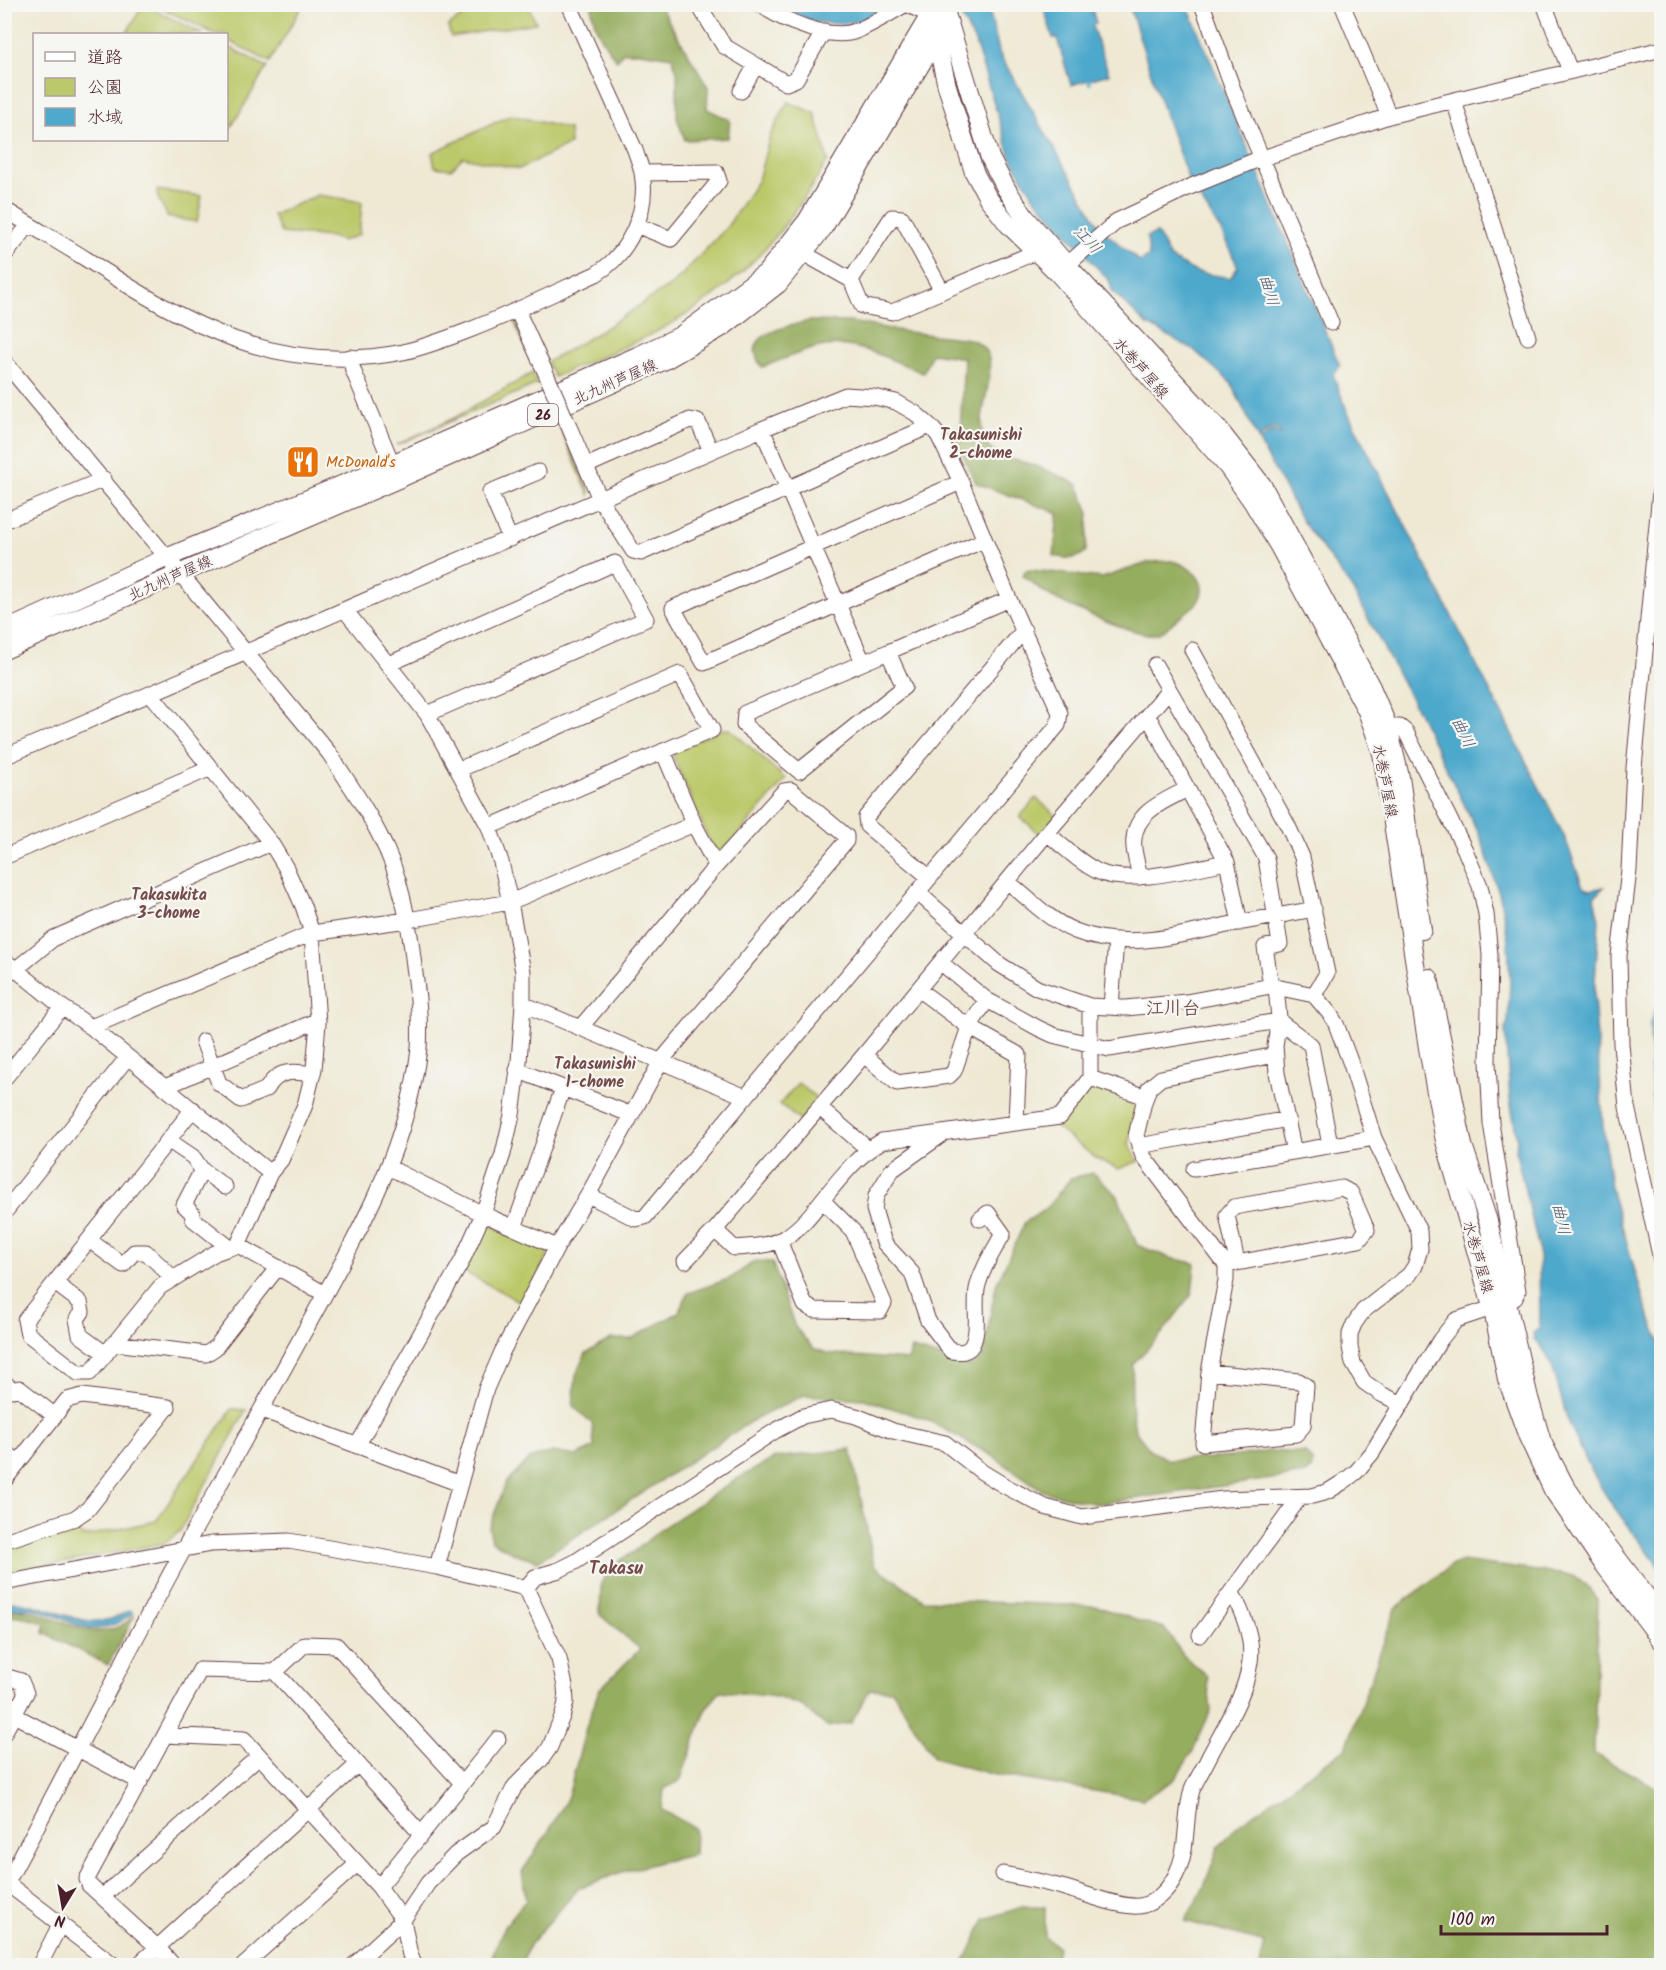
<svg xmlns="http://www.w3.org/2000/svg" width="1666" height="1970" font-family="Kalam,'Klee One',sans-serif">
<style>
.green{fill:#bcc96a;stroke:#83744a;stroke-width:1.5}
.forest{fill:#95ad5e;stroke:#706644;stroke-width:1.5}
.water{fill:#4ea9cc;stroke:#4c647c;stroke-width:1.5}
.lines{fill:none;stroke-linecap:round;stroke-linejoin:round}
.stream{stroke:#4ea9cc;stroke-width:3}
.minor-casing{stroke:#633d44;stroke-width:17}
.major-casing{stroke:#633d44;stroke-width:20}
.minor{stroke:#fff;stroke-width:15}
.major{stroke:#fff;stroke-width:18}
.minor-bridge-casing{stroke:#633d44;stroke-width:17;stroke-linecap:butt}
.minor-bridge{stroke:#fff;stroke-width:15}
.labels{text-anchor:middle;stroke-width:4.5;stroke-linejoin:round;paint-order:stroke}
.shield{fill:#f6f6f2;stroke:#7e6067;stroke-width:1.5}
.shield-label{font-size:14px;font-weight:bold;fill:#4a1f2b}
.street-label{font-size:15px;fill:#4a1f2b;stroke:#f6f6f2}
.food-label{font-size:15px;fill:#c56008;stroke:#f6f6f2;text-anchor:start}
.water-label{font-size:16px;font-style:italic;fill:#4c566b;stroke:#f6f6f2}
.neighbourhood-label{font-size:16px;font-weight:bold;fill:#754c49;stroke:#f6f6f2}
.quarter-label{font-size:18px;font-weight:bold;fill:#754c49;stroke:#f6f6f2}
</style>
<rect width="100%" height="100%" fill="#f6f6f2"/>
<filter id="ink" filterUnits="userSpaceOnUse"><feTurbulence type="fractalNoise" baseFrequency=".0167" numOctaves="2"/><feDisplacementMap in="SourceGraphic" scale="12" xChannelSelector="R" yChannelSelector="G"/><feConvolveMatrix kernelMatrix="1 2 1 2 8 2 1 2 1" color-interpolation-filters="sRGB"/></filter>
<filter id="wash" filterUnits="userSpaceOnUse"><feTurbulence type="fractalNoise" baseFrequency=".008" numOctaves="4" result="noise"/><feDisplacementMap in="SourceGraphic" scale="24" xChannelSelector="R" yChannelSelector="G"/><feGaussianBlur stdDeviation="1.35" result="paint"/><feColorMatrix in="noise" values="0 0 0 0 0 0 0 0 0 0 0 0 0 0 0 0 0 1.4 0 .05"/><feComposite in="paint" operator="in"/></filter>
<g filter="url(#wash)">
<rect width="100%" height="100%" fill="#efe9d4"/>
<!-- green -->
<path class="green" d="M487,4L528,5L536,23L451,37L448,26L462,17L465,13L487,8Z
M143,5H144L203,34H126Z
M160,5V4L303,5L270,62L227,40L226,34H215L161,8Z
M227,46L267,67L233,124L227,131Z
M788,102L815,113L828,160C785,234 739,287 663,328C628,347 590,361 554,377L547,362L596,334L674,283L727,227L758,180L770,136Z
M511,115L569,129L570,144L519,169L463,157L451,169L435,167L432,153Z
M157,190L202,196L197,222L167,217C165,205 157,204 157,190Z
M318,195L362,202L359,235L342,241L331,237L281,233L273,215Z
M514,318L590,492L589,495L513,319Z
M532,373L537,384L396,445L454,418Z
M722,729H730L786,779L723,853L714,852L673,756L675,750Z
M1036,798L1057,816L1041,835L1020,817Z
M798,1083L818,1099L800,1121L780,1104Z
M1092,1086L1136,1100L1138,1103L1129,1145L1139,1161L1118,1169L1096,1158L1050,1123Z
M487,1224L547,1249L549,1256L522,1303L463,1271Z
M232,1409L246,1410L180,1531L165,1543L5,1574V1547L16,1546L77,1523L82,1537L156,1521Z"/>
<!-- forest -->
<path class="forest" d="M592,5H659L708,87L707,109L730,120L728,138L685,140L677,118V72L672,57L640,52H623L617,60C604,46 591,23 592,5Z
M809,321L850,322L907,332L970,339C1014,354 968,416 986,444C988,447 992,451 996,453C1004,459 1017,460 1027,463C1044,469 1061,476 1078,485L1089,513L1086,551C1076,561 1067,559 1054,556L1058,513L976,483L955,438L960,433L964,358L932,353L923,373C890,360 852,337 815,348C797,353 779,361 762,367C738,334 785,327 809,321Z
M1172,561C1188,565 1210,580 1199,600C1195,607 1185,613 1178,618C1172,624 1165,631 1156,634C1139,638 1066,605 1049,595C1040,590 1032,582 1023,576L1025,571L1032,570L1102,578L1150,562Z
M1093,1173L1118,1196L1137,1245L1170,1258L1195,1263L1192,1294L1163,1332L1133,1364L1131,1404L1135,1431L1151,1451L1169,1460L1231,1457L1270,1451L1305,1453L1312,1461V1468L1306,1474L1097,1504L1045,1492L991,1455L926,1419L864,1399L804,1395L750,1422L538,1561L514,1553L492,1541L489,1528L506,1483L531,1458L553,1452L577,1456L594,1447L592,1423L573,1406L576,1375L586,1353L611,1339H631L678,1313L688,1293L731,1278L755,1261L772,1262L795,1327L813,1348L827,1353L855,1356L908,1360L912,1349L971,1366L983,1356L996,1285L1025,1222L1045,1210L1071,1178Z
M851,1449L874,1565L924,1600L1096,1606L1139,1621L1164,1628L1183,1655L1207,1676L1211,1710L1192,1753L1174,1780L1143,1799L991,1774L934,1758L892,1690L870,1689L851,1723L827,1727L802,1706L777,1697L721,1691L707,1707L680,1781L664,1789L662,1810L695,1828L694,1855L664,1861L622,1872L579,1888L529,1945L522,1965H489L504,1927L526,1900L522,1872L550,1829L568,1797L586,1728L599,1690L640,1649L600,1615L601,1584L610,1567L634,1552L662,1528L737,1479L775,1458Z
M1462,1561L1574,1576L1589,1588L1598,1599L1594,1754L1661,1790V1965H1260L1265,1943L1185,1921L1204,1887L1218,1848L1238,1825L1346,1748L1396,1608L1449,1567Z
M18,1609C52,1611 85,1642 118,1627C124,1625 129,1620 134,1617L108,1665L44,1633L45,1623L18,1616L5,1618V1611Z
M1022,1907H1045V1937L1058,1947L1055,1965H963L985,1919Z"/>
<!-- water -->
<path class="water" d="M774,5H883L865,20L841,24L815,22Z
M955,5H988L1000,55L1097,222L1106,233L1140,262L1149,256L1147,237L1157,233L1170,258L1196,272L1230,278L1238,267L1221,231L1189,181L1157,92L1129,5H1187L1340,366L1333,374L1347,411L1565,838L1583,887L1590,890L1604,887L1594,897L1599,920L1594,996L1603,1125L1611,1188L1644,1302L1661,1345V1570C1643,1544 1621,1519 1604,1492C1590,1470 1579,1446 1569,1423C1559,1398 1555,1355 1534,1339L1533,1333L1540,1328L1539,1249L1516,1153L1517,1138L1510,1099L1505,1029L1508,1022L1510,983L1508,940L1500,897L1481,838L1417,710L1351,587L1303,522L1259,442L1274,430L1279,435L1281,433L1274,427L1258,439L1231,383L1194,350L1146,324L1112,291L1110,282L1034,197L1011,158L975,42Z
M1043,5H1091L1096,23L1092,26L1109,74L1071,85L1057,38H1053Z
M1661,997V1157L1652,1096L1650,1022Z
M16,1602C61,1606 87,1638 130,1610L133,1614C85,1647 73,1614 28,1608C20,1608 12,1609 5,1610V1603Z"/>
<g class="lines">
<!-- stream -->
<path class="stream" d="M1087,76L1090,84"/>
</g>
</g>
<g filter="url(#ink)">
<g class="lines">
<!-- minor casing -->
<g class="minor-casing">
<path id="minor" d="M698,4L724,46L786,83L796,79L824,31
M760,4C781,20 830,41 856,31C873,24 890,13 906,4L930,15
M1202,4L1234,92L1331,323
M1342,4L1389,116
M1544,4L1570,71
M741,91L756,65
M1454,101L1528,337
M4,209C31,226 59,242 86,259C187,324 276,377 403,352C425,347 446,339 467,331C511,314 554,293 596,274C629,254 649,211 642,173C641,165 637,157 635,150L569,4
M636,225L671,239L719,181L716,172L642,173
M803,253L851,280
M4,256L29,225
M1067,265L1117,221L1192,186L1254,161L1389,116L1662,49
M942,291L902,218L892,217L851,280L862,306L892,312L1036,252
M517,310L547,376
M350,357L353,370L396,473
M4,361L329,753C355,792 384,834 398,880C406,908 411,937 414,966C418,993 421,1021 419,1048C408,1147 360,1230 313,1316C276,1384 238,1452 200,1520C132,1641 70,1766 4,1888
M567,422L600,499L633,551L641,553L930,426
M762,429L863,662
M586,466L690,420L698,422L711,451
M1662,471L1634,768L1629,870L1619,956L1621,1044L1627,1107L1662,1264
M961,482L673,608L704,663L984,540
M4,521L104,479
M510,539L490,492L538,472
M345,610L427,714L489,827L501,862L510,902L523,972V1004L519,1062L512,1115L503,1154L483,1214L462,1261L357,1446
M1192,650L1288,826L1302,857L1327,973L1314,995
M888,652L904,687L799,771L744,725L745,713Z
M888,652L1009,599
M389,664L615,563L646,619L427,714
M1155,665L1266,858L1280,944L1265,947L1271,986
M151,694L271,843L286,868L303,906L312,933L318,1023L314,1069L305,1105L281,1160L270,1173L238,1245
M1148,716L1227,862L1240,923
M663,751L694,824L716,866
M4,757L762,429L846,395L874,397L896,402L915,413L930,426L938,435L961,482L1009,599L1060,713L1058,725L645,1217L636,1219L588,1195
M458,770L680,674L712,730L489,827
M1047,833C1064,847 1080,863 1099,872C1129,886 1194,868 1227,862
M4,857L211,768
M929,877L867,826L866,817L1024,630
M1140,877C1138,865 1132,850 1134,839C1136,811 1165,801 1187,789
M1008,882C1029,899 1050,921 1075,931C1127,952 1185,934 1237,923C1263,918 1289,914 1314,909
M917,892L999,964L1037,988L1090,1006L1126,1008L1186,1002L1271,986L1314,995L1330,1014L1336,1024L1351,1064L1374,1138L1419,1231L1420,1249L1415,1266L1409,1275L1363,1311L1354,1324L1350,1334V1347L1353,1363L1364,1382L1381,1394L1402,1404
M4,960L62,1007L91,1027L270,1173
M941,963L987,1000L1038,1028L1053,1035L1109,1049L1279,1021L1311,1045L1330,1145
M16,969L54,938L271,843
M1276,987L1279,1018L1275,1046L1277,1073L1294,1152
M919,990L969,1027L1019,1055L1016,1122
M523,1004L746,1097
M1111,1007L1116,940
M91,1027L312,933L408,920L510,902L694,824
M203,1041L219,1083L241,1100L267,1089C277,1069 294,1071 313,1074
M864,1055L897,1083L949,1076L954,1071L969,1027L987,1000
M517,1070L632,1115
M1090,1078L1146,1097
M4,1079L62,1007
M165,1087L318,1020
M819,1107L868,1149
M193,1109L25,1320L28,1334L78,1373H90L160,1287L215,1253L238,1245L325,1294
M940,1136L892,1170L876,1196L874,1209L884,1243L912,1273L928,1321L951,1351C960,1352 967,1353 972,1345C980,1330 974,1306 977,1289C981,1270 994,1250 1003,1234L988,1213L980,1219
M168,1140L193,1157L202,1170L184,1205L192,1213L193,1219L230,1248
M1139,1146L1288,1119
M390,1168L483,1214L557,1247
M1194,1169L1374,1138
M202,1170L225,1187
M4,1213L127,1058
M514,1228L563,1088
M715,1230L734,1248C750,1247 770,1246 784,1238C800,1229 812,1213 823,1199C840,1178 859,1154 882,1141L1060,1117L1090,1078V1006
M89,1240L123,1265L134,1252H146L173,1278
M779,1240L805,1305L814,1310L880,1311L884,1303L853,1231L822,1200
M685,1261L715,1230L864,1055L1047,833L1169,690
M1226,1265L1359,1240L1367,1230L1351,1193L1342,1188L1234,1207L1227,1215L1237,1262
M55,1283L80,1302L82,1312L77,1319L80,1335L106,1354
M114,1343L206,1354L215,1348L278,1267
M1209,1372L1299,1381L1306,1386L1303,1426L1296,1434L1203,1443L1209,1372L1226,1280V1265L1143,1156L1136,1136L1144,1102L1149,1088L1161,1078L1275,1055
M4,1382L13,1390L19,1388L55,1416
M262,1410L460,1484
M4,1452L19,1462
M4,1481L67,1400L82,1396L168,1407L88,1509L75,1518L4,1541
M437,1567L486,1389L502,1352L557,1247L588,1195L661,1061L846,841V836L791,790L784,791L716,866L580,1028
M4,1583L211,1544L289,1541L437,1567L526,1588
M526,1588L535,1577L559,1570L575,1562L775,1431L803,1416L831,1410L856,1416L893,1431L945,1443L982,1472L1005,1486L1045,1507L1082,1517L1223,1499L1312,1496L1327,1492L1343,1482L1356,1472L1372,1453L1440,1340L1456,1320L1507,1303L1515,1298L1518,1291L1491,1123L1488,1062L1490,955L1486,914L1480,886L1465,850L1406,732L1400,727H1388
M1200,1635L1300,1497
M275,1672L421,1834
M4,1676L21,1681L26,1693L4,1733
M14,1715L140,1782
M165,1735L244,1739L379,1887L403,1920L410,1955L415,1966
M1003,1874C1023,1878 1044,1882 1065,1888C1083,1893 1127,1911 1144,1905C1160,1900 1172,1885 1178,1870C1189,1845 1184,1816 1192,1790C1196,1780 1202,1771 1207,1761C1223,1729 1245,1698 1250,1662C1254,1638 1243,1613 1232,1593
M4,1881L115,1966
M379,1887L498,1739
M102,1897L259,1756
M39,1966L61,1923
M137,1966L358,1764
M174,1966L157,1947L89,1885L87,1879L200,1670L275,1672L305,1644L336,1645L462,1783
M243,1966L357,1864
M353,1966L403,1920L428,1883L456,1854L494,1827L515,1786L541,1760L550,1747L563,1714L566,1702L565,1686L559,1659L526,1588"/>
</g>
<!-- major casing -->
<g class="major-casing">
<path id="major" d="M928,4L947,86L974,172L988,198L1008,224L1058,273L1228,467L1252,501L1280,548L1367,711L1382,753L1429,1054L1445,1141L1493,1310L1507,1379L1528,1437L1553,1490L1602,1562L1662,1641
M943,4L990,158L1007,190L1025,217L1067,265L1216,426L1262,485L1371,687L1388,727L1400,777L1422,930
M4,631L166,558L392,464L642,354L680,336L766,273L807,221L933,10
M4,650L398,479L665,360L724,326L778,284L823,228L940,32
M1429,978L1463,1145L1488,1221L1529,1398L1542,1442L1564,1484L1591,1524L1662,1617"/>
</g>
<!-- minor -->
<use href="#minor" class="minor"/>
<!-- major -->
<use href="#major" class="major"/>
<!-- minor-bridge casing -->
<g class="minor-bridge-casing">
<path id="minor-bridge" d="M547,376L567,422"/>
</g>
<!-- minor-bridge -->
<use href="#minor-bridge" class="minor-bridge"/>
</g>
</g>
<!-- icons -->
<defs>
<g id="restaurant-square" transform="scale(1.725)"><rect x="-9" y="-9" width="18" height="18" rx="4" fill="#e8710a" stroke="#f6f6f2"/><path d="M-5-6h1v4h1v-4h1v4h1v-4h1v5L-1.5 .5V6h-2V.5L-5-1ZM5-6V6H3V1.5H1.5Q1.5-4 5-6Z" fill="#fff"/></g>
</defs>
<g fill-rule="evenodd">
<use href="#restaurant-square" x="303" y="462"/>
</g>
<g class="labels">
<!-- shield labels -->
<rect class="shield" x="528" y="404" width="30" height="22" rx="4.5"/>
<g class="shield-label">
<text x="543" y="420">26</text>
</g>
<!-- street labels -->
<g class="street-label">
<text transform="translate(1141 368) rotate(49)" y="5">水巻芦屋線</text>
<text transform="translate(615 382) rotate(-24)" y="5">北九州芦屋線</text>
<text transform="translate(170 578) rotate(-24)" y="5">北九州芦屋線</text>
<text transform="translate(1385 781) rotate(79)" y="5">水巻芦屋線</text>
<text transform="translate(1478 1257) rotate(74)" y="5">水巻芦屋線</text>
</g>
<!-- food labels -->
<g class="food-label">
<text x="326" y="467">McDonald's</text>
</g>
<!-- water labels -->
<g class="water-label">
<text transform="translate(1088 239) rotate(47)" y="6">江川</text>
<text transform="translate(1270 290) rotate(74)" y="6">曲川</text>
<text transform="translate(1464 732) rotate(64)" y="6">曲川</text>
<text transform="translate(1562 1219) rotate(78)" y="6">曲川</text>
</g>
<!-- neighbourhood labels -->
<g class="neighbourhood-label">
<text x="981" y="440">Takasunishi<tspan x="981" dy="18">2-chome</tspan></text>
<text x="169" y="900">Takasukita<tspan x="169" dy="18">3-chome</tspan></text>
<text x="595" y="1069">Takasunishi<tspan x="595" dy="18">1-chome</tspan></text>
</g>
<!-- quarter labels -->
<g class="quarter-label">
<text x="1173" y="1014">江川台</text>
<text x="616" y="1574">Takasu</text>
</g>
</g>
<!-- margin -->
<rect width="1666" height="1970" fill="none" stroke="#f6f6f2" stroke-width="24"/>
<!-- legend -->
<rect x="33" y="33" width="195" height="108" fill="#f6f6f2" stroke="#b1a0a2" stroke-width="1.5"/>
<rect x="45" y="52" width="30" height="9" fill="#ffffff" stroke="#b1a0a2" stroke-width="1.5"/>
<text x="87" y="63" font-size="18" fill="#4a1f2b">道路</text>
<rect x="45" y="78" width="30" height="18" fill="#bcc96a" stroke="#b1a0a2" stroke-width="1.5"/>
<text x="87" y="93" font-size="18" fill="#4a1f2b">公園</text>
<rect x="45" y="108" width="30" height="18" fill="#4ea9cc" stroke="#b1a0a2" stroke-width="1.5"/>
<text x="87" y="123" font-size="18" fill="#4a1f2b">水域</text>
<!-- north arrow -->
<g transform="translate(63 1907) rotate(191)" stroke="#f6f6f2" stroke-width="4.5" paint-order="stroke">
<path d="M0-4.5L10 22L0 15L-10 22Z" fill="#4a1f2b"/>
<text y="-9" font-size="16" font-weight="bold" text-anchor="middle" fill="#4a1f2b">N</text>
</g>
<!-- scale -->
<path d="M1441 1925v9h166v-9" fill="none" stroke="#4a1f2b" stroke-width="3"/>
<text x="1450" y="1925" font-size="18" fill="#4a1f2b" stroke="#f6f6f2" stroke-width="4.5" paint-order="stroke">100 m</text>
</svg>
